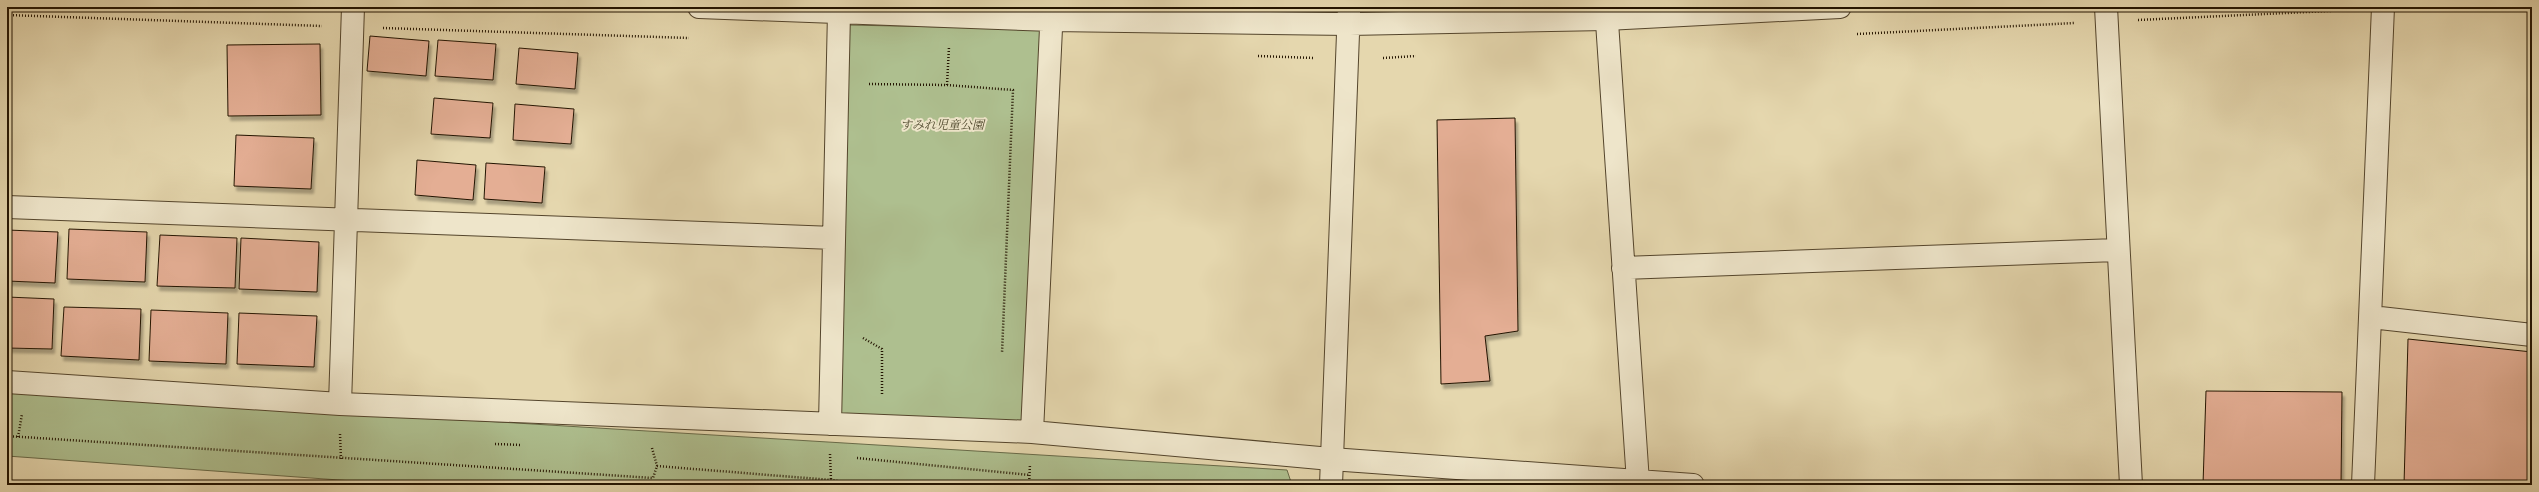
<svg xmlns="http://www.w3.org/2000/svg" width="2539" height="492" font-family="'Old Standard TT','Noto Serif JP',serif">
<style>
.green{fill:#aebf8f;stroke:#686a48}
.building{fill:#e4ae94;stroke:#231401;filter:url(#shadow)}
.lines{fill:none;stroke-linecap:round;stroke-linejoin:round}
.minor-casing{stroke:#54452c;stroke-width:24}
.tertiary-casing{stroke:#54452c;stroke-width:24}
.path{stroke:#231401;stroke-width:2.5;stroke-dasharray:1 2;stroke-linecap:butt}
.minor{stroke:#eee5ca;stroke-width:22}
.tertiary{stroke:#eee5ca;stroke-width:22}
.labels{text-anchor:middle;stroke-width:4;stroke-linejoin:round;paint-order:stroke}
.park-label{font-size:12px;font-style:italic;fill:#4d472c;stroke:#eee5ca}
</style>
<defs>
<filter id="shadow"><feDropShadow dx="2.5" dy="4.5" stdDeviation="1" flood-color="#0004"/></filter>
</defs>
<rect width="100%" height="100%" fill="#e5d7ae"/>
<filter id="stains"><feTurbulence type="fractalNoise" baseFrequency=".005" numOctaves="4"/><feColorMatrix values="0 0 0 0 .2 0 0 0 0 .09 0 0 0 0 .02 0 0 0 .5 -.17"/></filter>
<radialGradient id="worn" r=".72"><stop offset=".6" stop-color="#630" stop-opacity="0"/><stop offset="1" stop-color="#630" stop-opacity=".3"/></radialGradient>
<!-- green -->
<path class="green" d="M847,25L1045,29L1025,424L838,418Z
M7,392L1287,470L1292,485H408L7,456Z"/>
<!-- building -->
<path class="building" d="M370,36L429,41L426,76L367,71Z
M438,40L496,44L493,80L435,76Z
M320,44L321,115L228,116L227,45Z
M519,48L578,53L575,89L516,84Z
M434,98L493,103L490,138L431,134Z
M515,104L574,109L571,144L513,140Z
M1515,118L1518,331L1485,336L1490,381L1441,384L1437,120Z
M236,135L314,138L311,189L234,186Z
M417,160L476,165L473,200L415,195Z
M486,163L545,167L542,203L484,199Z
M69,229L147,232L145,282L67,279Z
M7,230L58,232L55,283L7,281Z
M160,235L237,238L235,288L157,286Z
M241,238L319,242L317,292L239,289Z
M7,297L54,299L52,349L7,348Z
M64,307L141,309L139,360L61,356Z
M151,310L228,313L226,364L149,361Z
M239,313L317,316L314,367L237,364Z
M2408,339L2532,352V485H2404Z
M2206,391L2342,392L2341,485H2203Z"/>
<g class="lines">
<!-- minor casing -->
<g class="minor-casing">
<path id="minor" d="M699,7L1052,20L1349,24
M1606,7L1638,482
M2106,7L2131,485
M7,207L834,238
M1623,268L2117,250
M2371,317L2532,335
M7,382L340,404L1032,432L1331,459L1693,485
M340,404L353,7
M830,424L839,12
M1032,432L1052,7
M2363,485L2383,7"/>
</g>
<!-- tertiary casing -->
<g class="tertiary-casing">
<path id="tertiary" d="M1349,24L1606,19L1840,7
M1331,485L1349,7"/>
</g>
<!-- path -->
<path class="path" d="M7,15L322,26
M2138,20L2350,10
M383,28L689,38
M1857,34L2075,23
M1258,56L1314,58
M1383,58L1416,56
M869,84L947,85L1013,90L1002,353
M947,85L949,47
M863,338L882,349V396
M340,434L341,459
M7,436L653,478L657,466L831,480L866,485
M18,437L22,414
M495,444L522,445
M652,448L657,466
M830,454L831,480
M857,458L1030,475
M1029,485L1030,464"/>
<!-- minor -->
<use href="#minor" class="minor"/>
<!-- tertiary -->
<use href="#tertiary" class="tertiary"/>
</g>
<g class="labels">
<!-- park labels -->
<g class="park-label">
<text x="942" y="129">すみれ児童公園</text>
</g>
</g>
<!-- margin -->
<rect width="2539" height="492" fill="none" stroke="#e5d7ae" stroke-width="24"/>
<rect x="8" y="8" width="2523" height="476" fill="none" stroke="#231401" stroke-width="2"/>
<rect x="12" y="12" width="2515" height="468" fill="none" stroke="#231401"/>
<rect width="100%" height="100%" filter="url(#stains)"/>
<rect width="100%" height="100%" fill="url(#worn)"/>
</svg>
